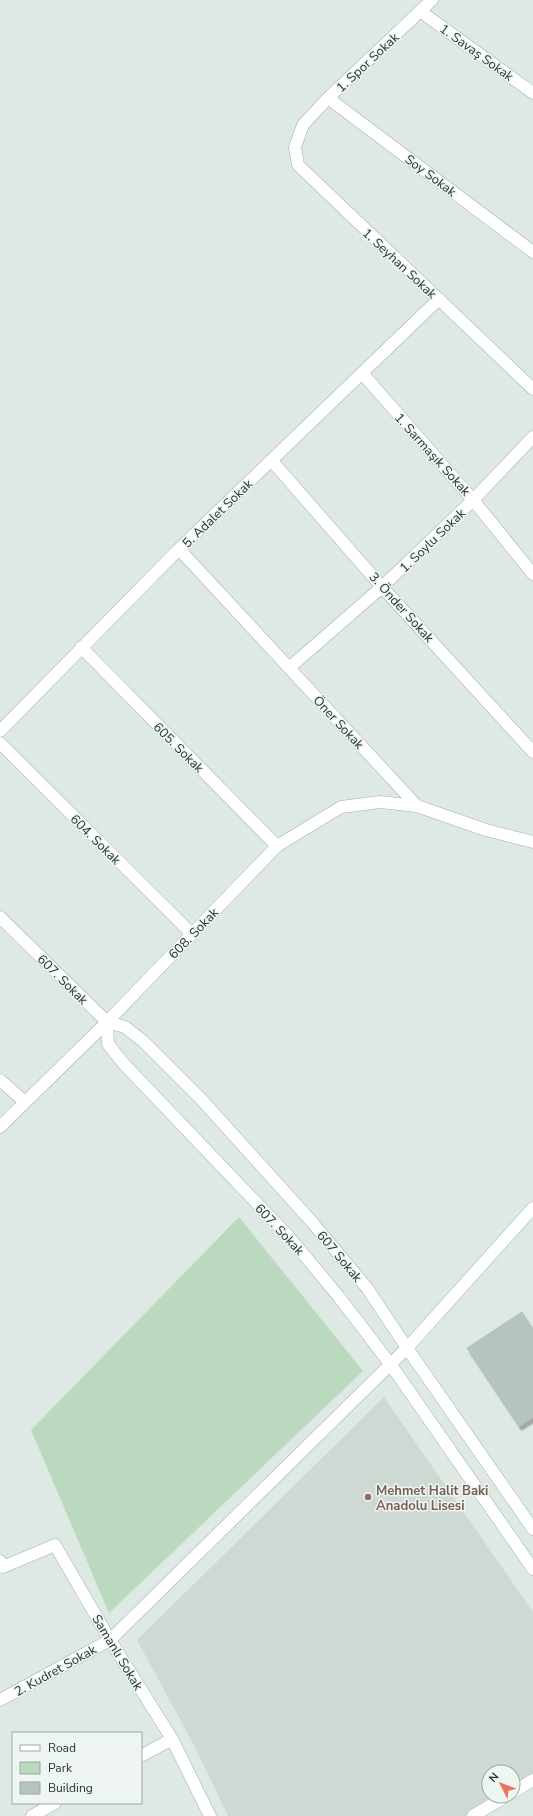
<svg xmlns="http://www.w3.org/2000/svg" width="533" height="1816" font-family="'Nunito Sans',sans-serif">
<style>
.built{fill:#ced9d3;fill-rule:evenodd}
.green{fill:#bad9bf}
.building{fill:#b5c4bd;stroke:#b2c2ba;filter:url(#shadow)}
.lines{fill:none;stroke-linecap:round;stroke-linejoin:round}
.street-casing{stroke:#a3b0aa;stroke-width:13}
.secondary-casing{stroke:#a0b4ab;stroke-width:13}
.street{stroke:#fff;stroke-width:12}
.secondary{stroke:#fff;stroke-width:12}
.education-dot{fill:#8d6e63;stroke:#eff6f2;stroke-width:1.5}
.labels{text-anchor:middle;stroke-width:3;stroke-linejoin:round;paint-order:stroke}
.street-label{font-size:13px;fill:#223830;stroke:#eff6f2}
.education-label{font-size:13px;font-weight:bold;fill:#785e54;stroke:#eff6f2;text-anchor:start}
</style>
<defs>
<filter id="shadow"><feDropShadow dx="2.5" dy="4.5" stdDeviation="0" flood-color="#0004"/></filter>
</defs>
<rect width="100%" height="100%" fill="#dfe9e4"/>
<!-- built -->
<path class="built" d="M384,1397L533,1612V1782L514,1797L479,1816H228L196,1749L137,1640ZM489,1772H513V1796H489Z"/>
<!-- green -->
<path class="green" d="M239,1217L363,1371L109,1613L31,1430Z"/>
<!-- building -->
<path class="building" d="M522,1312L533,1329V1417L519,1426L467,1348Z"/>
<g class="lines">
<!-- street casing -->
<g class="street-casing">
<path id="street" d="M432,0L328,98L303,125L295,147L298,165L533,389
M420,11L533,93
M328,98L533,252
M362,373L473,500L533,574
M272,461L382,587L533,752
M179,549L417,806L486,830L533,842
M81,647L277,846
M289,668L382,587L473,500L533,437
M0,731L179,549L439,299
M0,743L192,934
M0,917L107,1022L108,1044L123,1063L290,1238L339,1297L391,1365
M107,1022L125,1027L143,1041L201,1099L312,1222L367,1288L407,1348
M0,1080L25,1102
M0,1127L107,1022L277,846L341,807L380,802L417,806
M0,1561L3,1567L55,1545L110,1640L172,1739L210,1816
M0,1700L110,1640
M141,1756L172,1739
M513,1792L533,1780
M32,1816L55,1803
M473,1816L506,1796"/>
</g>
<!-- secondary casing -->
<g class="secondary-casing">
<path id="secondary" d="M407,1348L533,1529
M391,1365L533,1569
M110,1640L407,1348L533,1208"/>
</g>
<!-- street -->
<use href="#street" class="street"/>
<!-- secondary -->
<use href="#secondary" class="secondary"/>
</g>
<!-- markers -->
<circle class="education-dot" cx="368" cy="1497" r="4"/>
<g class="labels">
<!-- street labels -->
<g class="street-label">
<text transform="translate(477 52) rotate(36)" y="5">1. Savaş Sokak</text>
<text transform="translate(367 62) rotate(-43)" y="5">1. Spor Sokak</text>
<text transform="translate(431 175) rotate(37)" y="5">Soy Sokak</text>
<text transform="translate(400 263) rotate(43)" y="5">1. Seyhan Sokak</text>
<text transform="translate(433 454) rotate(48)" y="5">1. Sarmaşık Sokak</text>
<text transform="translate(217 513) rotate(-44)" y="5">5. Adalet Sokak</text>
<text transform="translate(432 540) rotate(-44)" y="5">1. Soylu Sokak</text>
<text transform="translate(402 607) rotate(48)" y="5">3. Önder Sokak</text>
<text transform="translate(339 722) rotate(47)" y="5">Öner Sokak</text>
<text transform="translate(179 747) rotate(45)" y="5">605. Sokak</text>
<text transform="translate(96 839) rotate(45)" y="5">604. Sokak</text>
<text transform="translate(193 933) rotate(-46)" y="5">608. Sokak</text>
<text transform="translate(63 979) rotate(45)" y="5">607. Sokak</text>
<text transform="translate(280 1229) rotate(47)" y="5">607. Sokak</text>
<text transform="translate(340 1256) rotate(50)" y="5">607 Sokak</text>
<text transform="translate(118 1652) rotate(59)" y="5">Samanlı Sokak</text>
<text transform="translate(55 1670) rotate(-29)" y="5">2. Kudret Sokak</text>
</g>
<!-- education labels -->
<g class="education-label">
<text x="376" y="1495">Mehmet Halit Baki<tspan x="376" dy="15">Anadolu Lisesi</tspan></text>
</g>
</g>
<!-- legend -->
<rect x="12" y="1732" width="130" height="72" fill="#eff6f2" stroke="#9daaa4"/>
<rect x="20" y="1745" width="20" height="6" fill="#ffffff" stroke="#9daaa4"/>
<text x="48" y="1752" font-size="12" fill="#223830">Road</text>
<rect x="20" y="1762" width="20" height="12" fill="#bad9bf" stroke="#9daaa4"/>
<text x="48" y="1772" font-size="12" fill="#223830">Park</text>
<rect x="20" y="1782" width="20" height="12" fill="#b5c4bd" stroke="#9daaa4"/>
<text x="48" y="1792" font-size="12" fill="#223830">Building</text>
<!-- north arrow -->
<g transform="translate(501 1784) rotate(312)"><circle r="19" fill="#eff6f2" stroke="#9daaa4"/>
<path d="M0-3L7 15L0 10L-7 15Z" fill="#e77560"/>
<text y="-6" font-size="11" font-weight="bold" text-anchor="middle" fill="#223830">N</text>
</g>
</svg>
